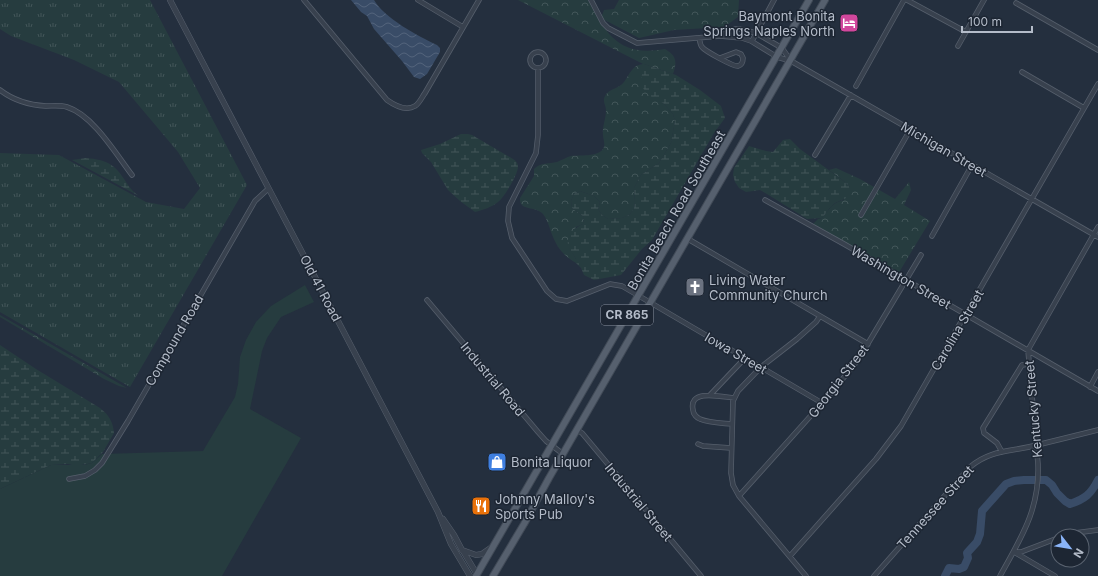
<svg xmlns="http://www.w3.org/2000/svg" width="1098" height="576" font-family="Inter,sans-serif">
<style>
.grass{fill:url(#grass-tufts)}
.forest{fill:url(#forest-crowns)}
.wetland{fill:url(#wetland-marsh)}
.garden{fill:#263c3f}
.water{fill:url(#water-waves)}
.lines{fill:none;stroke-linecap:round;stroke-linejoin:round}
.river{stroke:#394c67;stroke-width:8}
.minor-casing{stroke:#565f6c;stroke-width:5.5}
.tertiary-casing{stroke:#565f6c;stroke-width:6}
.primary-casing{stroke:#414a57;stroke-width:8}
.minor{stroke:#38414e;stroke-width:4}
.tertiary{stroke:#38414e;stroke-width:5}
.primary{stroke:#56606e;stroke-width:6}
.labels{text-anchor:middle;stroke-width:3;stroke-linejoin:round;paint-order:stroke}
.shield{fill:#1d2633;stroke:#878f9c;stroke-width:1}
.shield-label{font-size:12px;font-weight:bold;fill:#b4bcc9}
.poi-label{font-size:13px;fill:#b4bcc9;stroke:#1d2633;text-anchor:start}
.street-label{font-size:13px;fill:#b4bcc9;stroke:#1d2633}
</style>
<defs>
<pattern id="grass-tufts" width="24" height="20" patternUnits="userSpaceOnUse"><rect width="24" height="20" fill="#263c3f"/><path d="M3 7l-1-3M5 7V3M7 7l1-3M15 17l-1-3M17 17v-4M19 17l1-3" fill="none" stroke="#435659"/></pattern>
<pattern id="forest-crowns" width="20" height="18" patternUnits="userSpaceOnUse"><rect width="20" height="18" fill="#263c3f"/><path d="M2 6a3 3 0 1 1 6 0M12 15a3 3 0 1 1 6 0" fill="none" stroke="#435659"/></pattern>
<pattern id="wetland-marsh" width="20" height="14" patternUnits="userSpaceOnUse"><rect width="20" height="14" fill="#263c3f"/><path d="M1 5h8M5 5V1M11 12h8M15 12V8" fill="none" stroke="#435659"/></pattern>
<pattern id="water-waves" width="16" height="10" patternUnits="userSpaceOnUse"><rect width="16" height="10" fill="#394c67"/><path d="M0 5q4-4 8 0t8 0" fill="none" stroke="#53647b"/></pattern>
</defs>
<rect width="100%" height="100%" fill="#242f3e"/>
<!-- grass -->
<path class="grass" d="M0,0H150L247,185L130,387L0,312V153L59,155L146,202L184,209L200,188L178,152L119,82L74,60L11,36L0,29Z"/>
<!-- forest -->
<path class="forest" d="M518,0H588C607,36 620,57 665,49C677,56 677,62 673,74L644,64L657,99L663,103L673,114L675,121L671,143L659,163L641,175L634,188L635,202L634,209L629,215L622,218L608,219L602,215L598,209L600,202L594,196L580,191L574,194L571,201L572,208L584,217L583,224L576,227L569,247L576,259V263C561,254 557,247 551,232C549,226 547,219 543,214C535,205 519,212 520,198L534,176V169C541,162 549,164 557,162C562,160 567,157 571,156C579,155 598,157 603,149C606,145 603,139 603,135C602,127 606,119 606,110C606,105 602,101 605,96C609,88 619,89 624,82C630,74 632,65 643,64Z
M619,0H739L738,17L724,27L674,30L639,38L601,18L604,10L614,9Z
M836,168L860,179L895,199L909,182L911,190L904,205L930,221L898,274L813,224L818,219L822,218C830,209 831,203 844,200L850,187L845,182L829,170Z
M0,315L127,388L119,386L104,379L0,317Z"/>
<!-- wetland -->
<path class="wetland" d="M644,64L676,75L700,90L721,106L725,118L714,133L652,240L642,249L621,275L594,280L584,275L581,268L576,263V259C574,255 571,252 569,248C564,237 574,228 583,224L584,217L572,208L571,201L574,194L580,191L594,196L600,202L598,209L602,215L608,219L622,218L629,215L634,209L635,202L634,188L641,175L659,163L671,143L675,121L673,114L663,103L650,96L640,85Z
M461,134H468L472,135L513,159C516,161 518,163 518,167C518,174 504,198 498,202C492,207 483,210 475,212L460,201L448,190L431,162L422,153L421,150L440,144Z
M790,139L800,149L845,182L850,187C849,204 840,197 832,206C828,209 826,214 822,218L807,219L767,194L760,190L746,192L739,188L735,182L733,175L734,168L749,146L766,151L773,152L783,140Z
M86,158C107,160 115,164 126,182C130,188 133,192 139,196L72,160Z
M0,345L36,369L100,408C109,415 113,422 114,433L103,452L92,463L76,466L68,464L51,465L0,489Z"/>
<!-- garden -->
<path class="garden" d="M305,285L314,302L281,317L267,338L262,351L250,409L301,438L222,576H0V489L51,465H84L92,463L102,454L203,451L235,397L238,384L240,357L246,340L256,322L271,306Z"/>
<!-- water -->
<path class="water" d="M351,0H374C384,18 418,36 437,45L440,48V52L427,74L420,79L414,77L402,61L374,29L367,16L361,12Z"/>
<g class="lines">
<!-- river -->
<path class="river" d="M945,576L949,568L959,569L964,567L968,558L967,553L977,542L980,534L982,511L1006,484L1014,481L1024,480H1046L1052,485L1057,493L1065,501L1070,504C1085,499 1091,494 1098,480"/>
<!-- minor casing -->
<g class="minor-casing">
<path id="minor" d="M304,0L387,100C394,105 405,112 415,106C419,104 422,97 425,93L479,0
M418,0L463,27
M591,0L603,23L608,28L637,43L720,36L742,38L751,41L777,57L791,61L782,48L756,33L740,29H735L720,36
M907,0L966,32
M1016,3L1098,50
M699,38C700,41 700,45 702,47C705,51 734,67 738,66C742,65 743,61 743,58L741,54L736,52L720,58
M752,41L774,0
M958,46L984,0
M530 60a8 8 0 1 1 16 0a8 8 0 1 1-16 0Z
M791,61L1098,237
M538,68V135L536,153L509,207L508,221L512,238L547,291L556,299L567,301L610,284L622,286L822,403
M1022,72L1084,108
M856,86L904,0
M0,90C13,100 29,105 46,106C53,106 60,105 67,107C93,115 116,154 132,175
M815,155L851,95
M765,200L844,244L1098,391
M861,215L910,130
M932,236L972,165
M688,239L868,344
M427,300L538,432L546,441L563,454
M1090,387L1098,372
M710,395L745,358
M732,424C722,423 709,423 700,419C697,418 693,414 693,410C688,388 723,397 734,398
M577,430L582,433L701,576
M698,444L703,446L731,448
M1002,452L997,443L984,433L983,428L1022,365L1029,364
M69,479L85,476L95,470L102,463L128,421L255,201L268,189
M739,496L832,392L858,360L921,255
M1063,536L1075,533L1098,530
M1014,552L1055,576
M1015,552H1021L1058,538
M790,556L876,459L901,426L1098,84
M806,576L739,496L733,485L731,473L733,401L738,391L761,367L797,339L816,322L820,316
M874,576L970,467C991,449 1012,452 1037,445C1057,440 1078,435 1098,430
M1000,576C1021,538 1040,509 1038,464L1028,350L1098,227"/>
</g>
<!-- tertiary casing -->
<g class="tertiary-casing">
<path id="tertiary" d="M170,0L438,512L451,544L470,576
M443,519L454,535L462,550L476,555L482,554L492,547
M463,551L478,576"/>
</g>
<!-- primary casing -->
<g class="primary-casing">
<path id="primary" d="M476,576L809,0
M493,576L524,524L549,478L825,0"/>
</g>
<!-- minor -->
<use href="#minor" class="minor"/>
<!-- tertiary -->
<use href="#tertiary" class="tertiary"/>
<!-- primary -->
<use href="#primary" class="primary"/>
</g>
<!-- icons -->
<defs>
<g id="hotel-square" transform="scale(1)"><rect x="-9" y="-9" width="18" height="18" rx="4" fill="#d1479c" stroke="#1d2633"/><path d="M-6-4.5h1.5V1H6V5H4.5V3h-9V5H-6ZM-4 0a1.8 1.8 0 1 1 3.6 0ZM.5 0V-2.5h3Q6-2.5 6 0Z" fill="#fff"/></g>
<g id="church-square" transform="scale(1)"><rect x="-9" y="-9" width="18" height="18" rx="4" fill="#6b7280" stroke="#1d2633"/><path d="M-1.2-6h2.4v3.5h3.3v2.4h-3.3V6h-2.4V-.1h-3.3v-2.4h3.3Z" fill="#fff"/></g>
<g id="shop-square" transform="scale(1)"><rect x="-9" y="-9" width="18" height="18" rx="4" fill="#3f7fe0" stroke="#1d2633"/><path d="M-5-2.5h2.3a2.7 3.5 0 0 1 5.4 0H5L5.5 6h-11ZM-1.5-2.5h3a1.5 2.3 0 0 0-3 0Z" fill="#fff"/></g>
<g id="restaurant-square" transform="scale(1)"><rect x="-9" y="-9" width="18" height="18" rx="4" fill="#e8710a" stroke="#1d2633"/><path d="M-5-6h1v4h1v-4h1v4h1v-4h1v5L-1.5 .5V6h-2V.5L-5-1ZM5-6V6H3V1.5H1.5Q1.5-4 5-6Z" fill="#fff"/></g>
</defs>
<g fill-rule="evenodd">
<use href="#hotel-square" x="849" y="23"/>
<use href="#church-square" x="695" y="287"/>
<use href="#shop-square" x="497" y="462"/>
<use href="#restaurant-square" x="481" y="506"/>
</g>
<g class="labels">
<!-- shield labels -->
<rect class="shield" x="601" y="305" width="52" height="20" rx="3"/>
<g class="shield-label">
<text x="627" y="319">CR 865</text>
</g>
<!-- poi labels -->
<g class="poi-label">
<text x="835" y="21" text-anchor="end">Baymont Bonita<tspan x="835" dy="15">Springs Naples North</tspan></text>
<text x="709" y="285">Living Water<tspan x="709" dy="15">Community Church</tspan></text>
<text x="511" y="467">Bonita Liquor</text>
<text x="495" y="504">Johnny Malloy's<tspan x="495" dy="15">Sports Pub</tspan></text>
</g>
<!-- street labels -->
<g class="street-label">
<text transform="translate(944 149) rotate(30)" y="5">Michigan Street</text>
<text transform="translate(676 210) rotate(-60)" y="5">Bonita Beach Road Southeast</text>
<text transform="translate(901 277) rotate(30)" y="5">Washington Street</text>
<text transform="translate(321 288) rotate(62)" y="5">Old 41 Road</text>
<text transform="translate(957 330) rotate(-60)" y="5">Carolina Street</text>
<text transform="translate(174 340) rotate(-60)" y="5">Compound Road</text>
<text transform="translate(736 353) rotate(30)" y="5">Iowa Street</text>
<text transform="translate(493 379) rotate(50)" y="5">Industrial Road</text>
<text transform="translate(838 381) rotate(-52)" y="5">Georgia Street</text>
<text transform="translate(1033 409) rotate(-95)" y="5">Kentucky Street</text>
<text transform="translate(639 502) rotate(50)" y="5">Industrial Street</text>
<text transform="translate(935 507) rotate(-48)" y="5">Tennessee Street</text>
</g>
</g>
<!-- north arrow -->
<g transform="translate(1070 548) rotate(121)"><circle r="19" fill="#1d2633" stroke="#59626f"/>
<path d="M0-3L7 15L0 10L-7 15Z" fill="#8ab4f8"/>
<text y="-6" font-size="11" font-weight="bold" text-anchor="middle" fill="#b4bcc9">N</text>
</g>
<!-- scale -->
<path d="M962 26v6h70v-6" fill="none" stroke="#b4bcc9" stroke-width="2"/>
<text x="968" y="26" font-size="12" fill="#b4bcc9" stroke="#1d2633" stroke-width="3" paint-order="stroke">100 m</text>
</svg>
